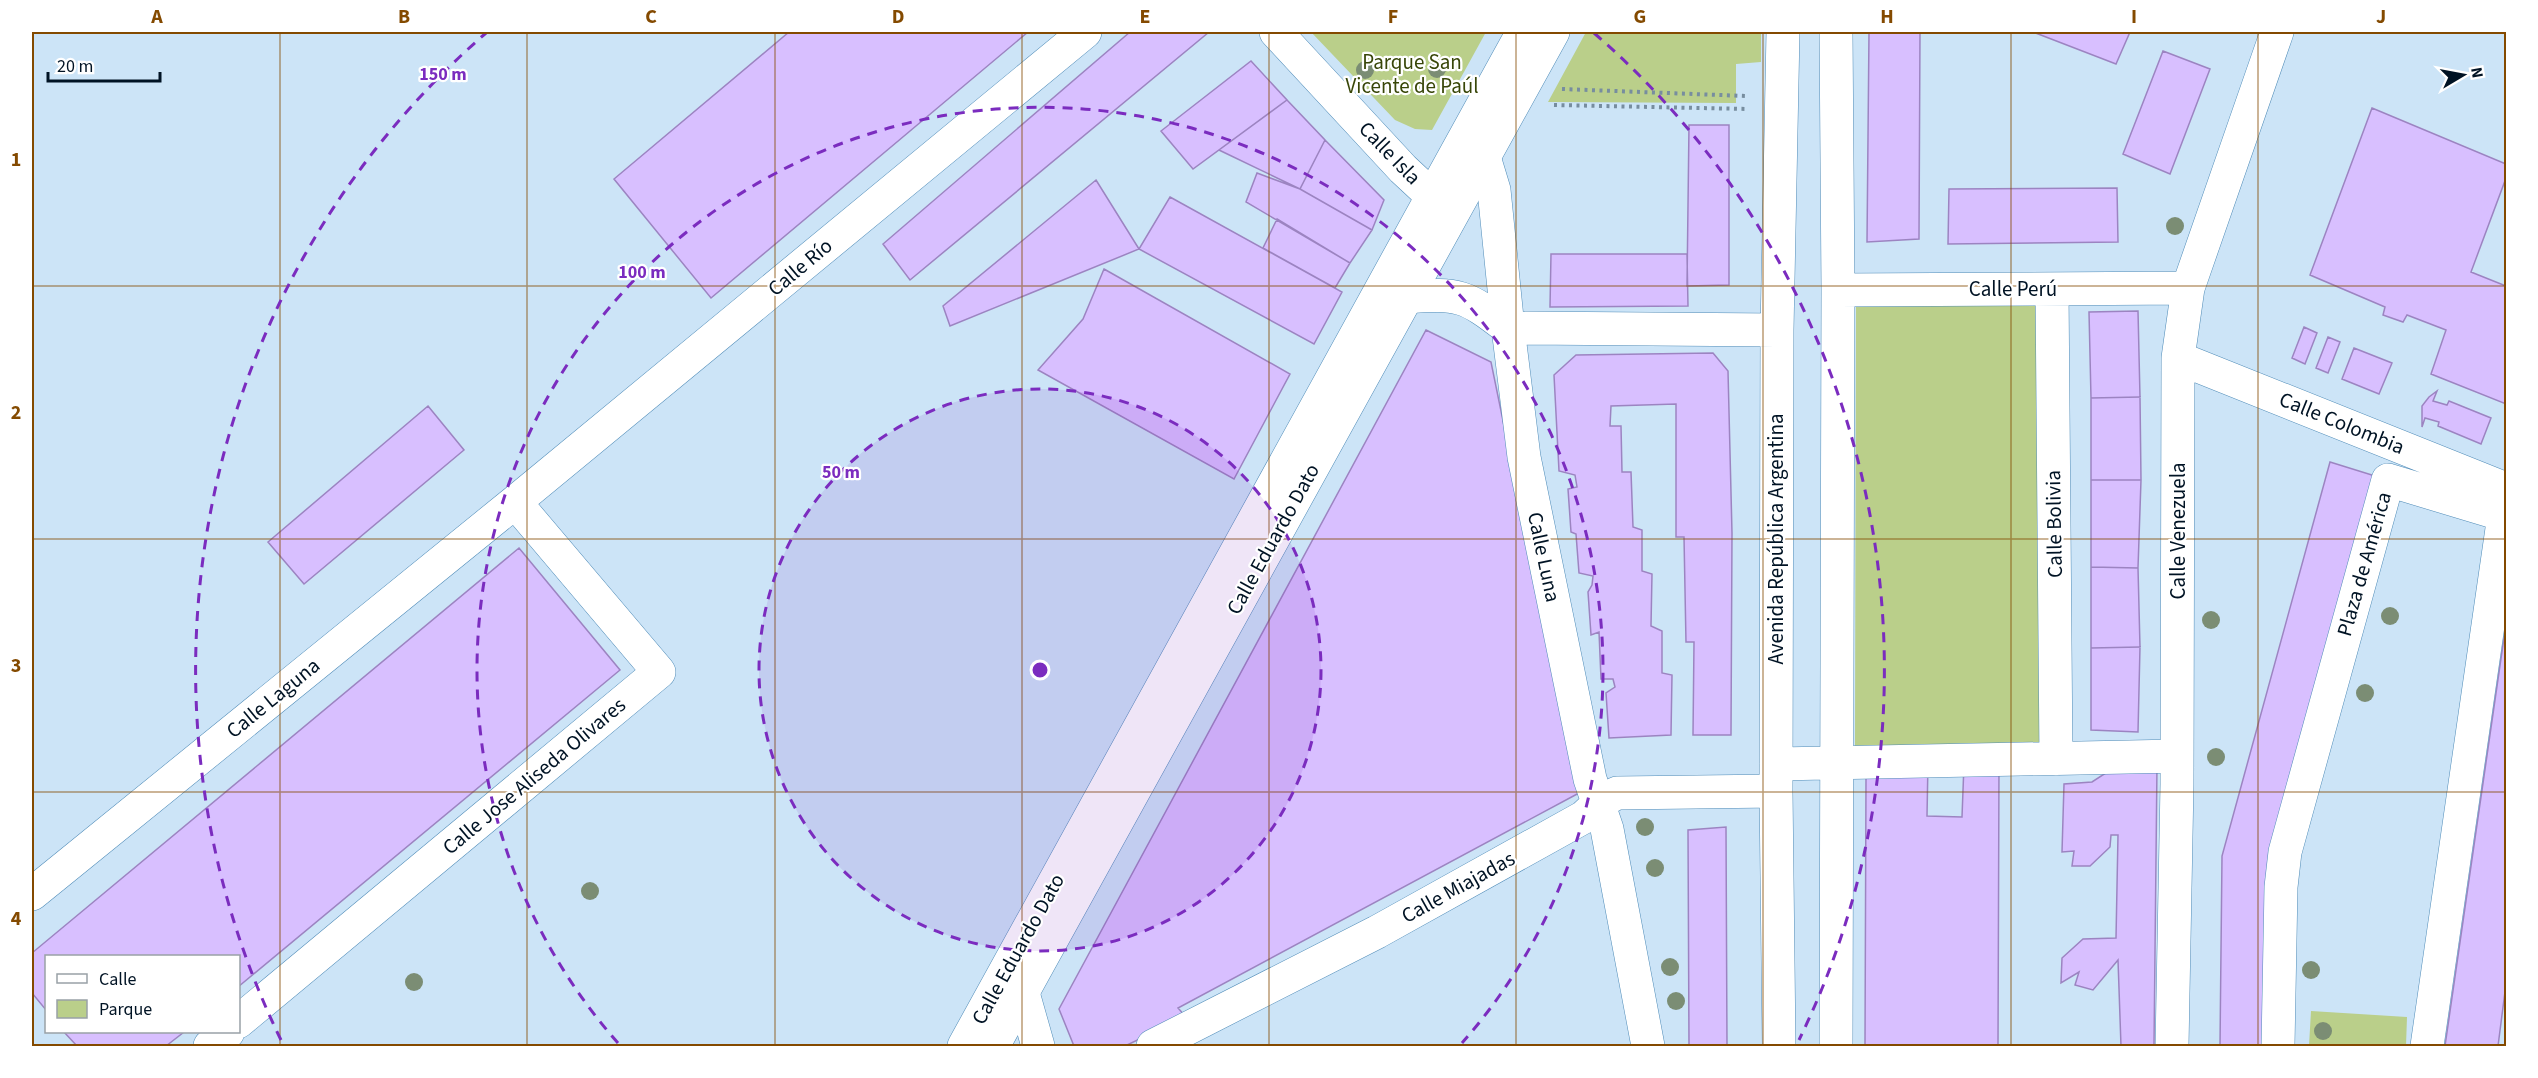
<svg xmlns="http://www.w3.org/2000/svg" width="2538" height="1078" font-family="'Source Sans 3',sans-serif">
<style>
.green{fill:#bacf8a}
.building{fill:#d8bfff;stroke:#9c84c1;stroke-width:1.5}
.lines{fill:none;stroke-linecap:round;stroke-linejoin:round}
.minor-casing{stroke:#508cb8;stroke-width:34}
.major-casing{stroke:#508cb8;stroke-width:34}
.path{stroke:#778d9f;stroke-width:4;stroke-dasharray:3 4.5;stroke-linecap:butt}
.minor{stroke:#fff;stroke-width:33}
.major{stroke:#fff;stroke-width:33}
.tree{fill:#7b8d74}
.grid{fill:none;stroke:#844a00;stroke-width:1.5;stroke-opacity:0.55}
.ring{fill:none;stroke:#7b2cbf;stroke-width:3;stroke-dasharray:10 8}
.labels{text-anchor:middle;stroke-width:4.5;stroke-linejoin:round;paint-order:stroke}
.park-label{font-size:21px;fill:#384608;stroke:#fff}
.street-label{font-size:21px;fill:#001324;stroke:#fff}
.centre{fill:#7b2cbf;stroke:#fff;stroke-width:3}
.ring-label{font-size:18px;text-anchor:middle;font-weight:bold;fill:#7b2cbf;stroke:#fff;stroke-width:4.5;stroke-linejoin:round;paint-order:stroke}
.neatline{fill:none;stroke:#844a00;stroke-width:2}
.grid-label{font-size:20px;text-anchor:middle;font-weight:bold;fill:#844a00}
</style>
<rect width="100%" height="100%" fill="#cce4f7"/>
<!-- green -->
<path class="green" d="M1311,32H1486L1432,130L1415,129L1395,120Z
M1586,32H1761V62L1736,64V103L1548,102Z
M2039,300L2045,742L1855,746L1856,302Z
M2311,1011L2407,1017L2406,1046H2309Z"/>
<!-- building -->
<path class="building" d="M789,32H1028L711,298L614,179Z
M1130,32H1209L910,280L883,244Z
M1869,32H1920L1919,239L1867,242Z
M2033,32H2130L2116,64Z
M2163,51L2210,69L2170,174L2123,154Z
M1251,61L1287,100L1193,169L1161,131Z
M1287,100L1325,140L1300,189L1219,150Z
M2372,108L2506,164V178L2471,272L2506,286V404L2431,374L2446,330L2407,315L2403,322L2383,315L2385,307L2310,275Z
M1689,125H1729V285L1687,286Z
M1325,140L1384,200L1372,230L1300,189Z
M1257,173L1300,189L1372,230L1350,263L1246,202Z
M1096,180L1139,249L950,326L943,306Z
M2117,188L2118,242L1948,244L1949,189Z
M1170,197L1342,292L1314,344L1139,249Z
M1277,219L1350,263L1335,288L1263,248Z
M1551,254H1687L1688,306L1550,307Z
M1104,269L1290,374L1234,479L1038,370L1083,319Z
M2138,311L2140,397L2091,398L2089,312Z
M2304,327L2317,333L2305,364L2292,358Z
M1426,330L1491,362L1579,793L1178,1008L1186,1017L1125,1046H1074L1059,1009Z
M2328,337L2340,342L2328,373L2316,368Z
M2354,348L2392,363L2379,394L2342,379Z
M1713,353L1728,371L1732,533L1731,735H1693L1694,642H1686L1684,537H1676V404L1611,406L1610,426H1621L1622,472H1631L1633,527L1642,530V571L1652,574L1651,626L1662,631V673L1672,675L1671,735L1609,738L1606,693L1615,687L1613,679H1601L1599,632L1591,635L1588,592L1592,585L1593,576L1579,573L1576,534L1571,532L1568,489L1577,487L1575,475L1559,471L1554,375L1576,355Z
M2437,391L2433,401L2447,405L2449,401L2491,418L2481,444L2438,426L2439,422L2425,418L2422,427V406L2429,397Z
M2140,397L2141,480H2091V398Z
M428,406L464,450L304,584L268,542Z
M2330,462L2388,480L2311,753L2278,1046H2220L2222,856Z
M2091,480H2141L2138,568L2091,567Z
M519,548L620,670L238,987V956H46V1010L32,993V953Z
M2091,567L2138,568L2140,647L2091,648Z
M2506,624V984L2498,1046H2445Z
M2140,647L2138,732L2091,730V648Z
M1928,762L1927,816L1962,817L1964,764L1999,765L1998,1046H1865L1866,778Z
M2118,765H2157L2154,1046H2121L2118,960L2093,990L2075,985L2079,972L2061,983L2062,958L2083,939L2116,938L2118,835H2111L2110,847L2090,866H2072L2074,851L2062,852L2064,784L2092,782Z
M1726,827L1727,1046H1689L1688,830Z
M64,1032H184L166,1046H77Z"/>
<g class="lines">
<!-- minor casing -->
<g class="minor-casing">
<path id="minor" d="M1276,32L1403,169L1432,196
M1836,32L1838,290L1836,1046
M2052,289L2056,759
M1838,290L2188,288
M1406,297C1460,293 1465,295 1508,328L1494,190L1484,157
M2178,358L2506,489
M1776,764L2177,756
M32,894L515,502L1085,32
M1023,993L1038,1046
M238,1022L659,672L515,502
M210,1046L228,1032
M1153,1046L1377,932L1584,817L1600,802L1617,793L1776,791
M1648,1046L1607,829L1590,779L1524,457L1508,328L1777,330
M1779,1046L1776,791L1777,330L1783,32
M2172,1046L2177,784L2178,358L2188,288L2277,32
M2278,1046L2281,887L2285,852L2388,480L2504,515L2427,1046"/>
</g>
<!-- major casing -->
<g class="major-casing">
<path id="major" d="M964,1046L1523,32
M993,1046L1553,32"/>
</g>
<!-- path -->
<path class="path" d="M1562,89L1746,96
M1554,105L1748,109"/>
<!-- minor -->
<use href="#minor" class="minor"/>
<!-- major -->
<use href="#major" class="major"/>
</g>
<!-- trees -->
<g class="tree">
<circle cx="1437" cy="69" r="9"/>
<circle cx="1365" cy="70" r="9"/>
<circle cx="2175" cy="226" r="9"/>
<circle cx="2390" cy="616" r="9"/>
<circle cx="2211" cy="620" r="9"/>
<circle cx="2365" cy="693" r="9"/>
<circle cx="2216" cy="757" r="9"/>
<circle cx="1645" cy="827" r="9"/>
<circle cx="1655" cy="868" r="9"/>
<circle cx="590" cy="891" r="9"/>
<circle cx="1670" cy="967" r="9"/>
<circle cx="2311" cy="970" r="9"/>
<circle cx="414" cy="982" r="9"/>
<circle cx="1676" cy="1001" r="9"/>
<circle cx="2323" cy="1031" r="9"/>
</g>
<!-- grid -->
<path class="grid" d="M280,32V1046M527,32V1046M775,32V1046M1022,32V1046M1269,32V1046M1516,32V1046M1763,32V1046M2011,32V1046M2258,32V1046M32,286H2506M32,539H2506M32,792H2506"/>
<!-- distance rings -->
<circle cx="1040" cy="670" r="281" fill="#7b2cbf" fill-opacity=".12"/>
<g class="ring">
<circle cx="1040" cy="670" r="281"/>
<path d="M618 1043A563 563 0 1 1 1462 1043"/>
<path d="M281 1040A844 844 0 0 1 486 33M1594 33A844 844 0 0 1 1799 1040"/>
</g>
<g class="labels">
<!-- park labels -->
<g class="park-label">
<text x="1412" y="69">Parque San<tspan x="1412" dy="24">Vicente de Paúl</tspan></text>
</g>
<!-- street labels -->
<g class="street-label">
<text transform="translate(1390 153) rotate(46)" y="7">Calle Isla</text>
<text transform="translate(800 267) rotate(-40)" y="7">Calle Río</text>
<text x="2013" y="296">Calle Perú</text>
<text transform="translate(2342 423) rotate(22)" y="7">Calle Colombia</text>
<text transform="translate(2054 524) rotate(-91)" y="7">Calle Bolivia</text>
<text transform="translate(2178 531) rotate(-90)" y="7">Calle Venezuela</text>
<text transform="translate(1273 539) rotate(-61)" y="7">Calle Eduardo Dato</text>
<text transform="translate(1776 539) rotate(-90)" y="7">Avenida República Argentina</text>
<text transform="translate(1544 557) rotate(78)" y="7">Calle Luna</text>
<text transform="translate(2364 564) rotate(-74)" y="7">Plaza de América</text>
<text transform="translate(273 698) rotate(-39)" y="7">Calle Laguna</text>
<text transform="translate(534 776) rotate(-40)" y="7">Calle Jose Aliseda Olivares</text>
<text transform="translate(1458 887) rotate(-29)" y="7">Calle Miajadas</text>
<text transform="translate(1018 949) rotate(-61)" y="7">Calle Eduardo Dato</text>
</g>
</g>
<circle cx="1040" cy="670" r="9" class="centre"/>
<g class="ring-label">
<text x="443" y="80">150 m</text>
<text x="642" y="278">100 m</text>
<text x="841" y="478">50 m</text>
</g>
<!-- border -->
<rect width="2538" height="1078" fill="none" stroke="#ffffff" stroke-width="66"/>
<!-- legend -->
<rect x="45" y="955" width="195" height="78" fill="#ffffff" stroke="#99a1a7" stroke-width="1.5"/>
<rect x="57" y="974" width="30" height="9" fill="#ffffff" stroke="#99a1a7" stroke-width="1.5"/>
<text x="99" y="985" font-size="18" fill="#001324">Calle</text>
<rect x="57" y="1000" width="30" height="18" fill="#bacf8a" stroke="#99a1a7" stroke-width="1.5"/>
<text x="99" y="1015" font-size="18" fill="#001324">Parque</text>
<!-- north arrow -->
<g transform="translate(2463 75) rotate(80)" stroke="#ffffff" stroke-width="4.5" paint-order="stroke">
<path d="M0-4.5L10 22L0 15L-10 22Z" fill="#001324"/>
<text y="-9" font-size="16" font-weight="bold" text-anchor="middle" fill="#001324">N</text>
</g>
<!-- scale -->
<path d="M48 72v9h112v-9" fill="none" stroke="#001324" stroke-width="3"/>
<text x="57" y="72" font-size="18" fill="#001324" stroke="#ffffff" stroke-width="4.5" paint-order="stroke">20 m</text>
<rect x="33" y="33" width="2472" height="1012" class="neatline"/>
<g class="grid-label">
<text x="157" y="23">A</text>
<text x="404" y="23">B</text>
<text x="651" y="23">C</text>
<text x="898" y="23">D</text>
<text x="1145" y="23">E</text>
<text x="1393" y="23">F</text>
<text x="1640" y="23">G</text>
<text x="1887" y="23">H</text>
<text x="2134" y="23">I</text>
<text x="2381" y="23">J</text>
<text x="16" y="166">1</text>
<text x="16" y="419">2</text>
<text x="16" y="672">3</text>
<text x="16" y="925">4</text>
</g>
</svg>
